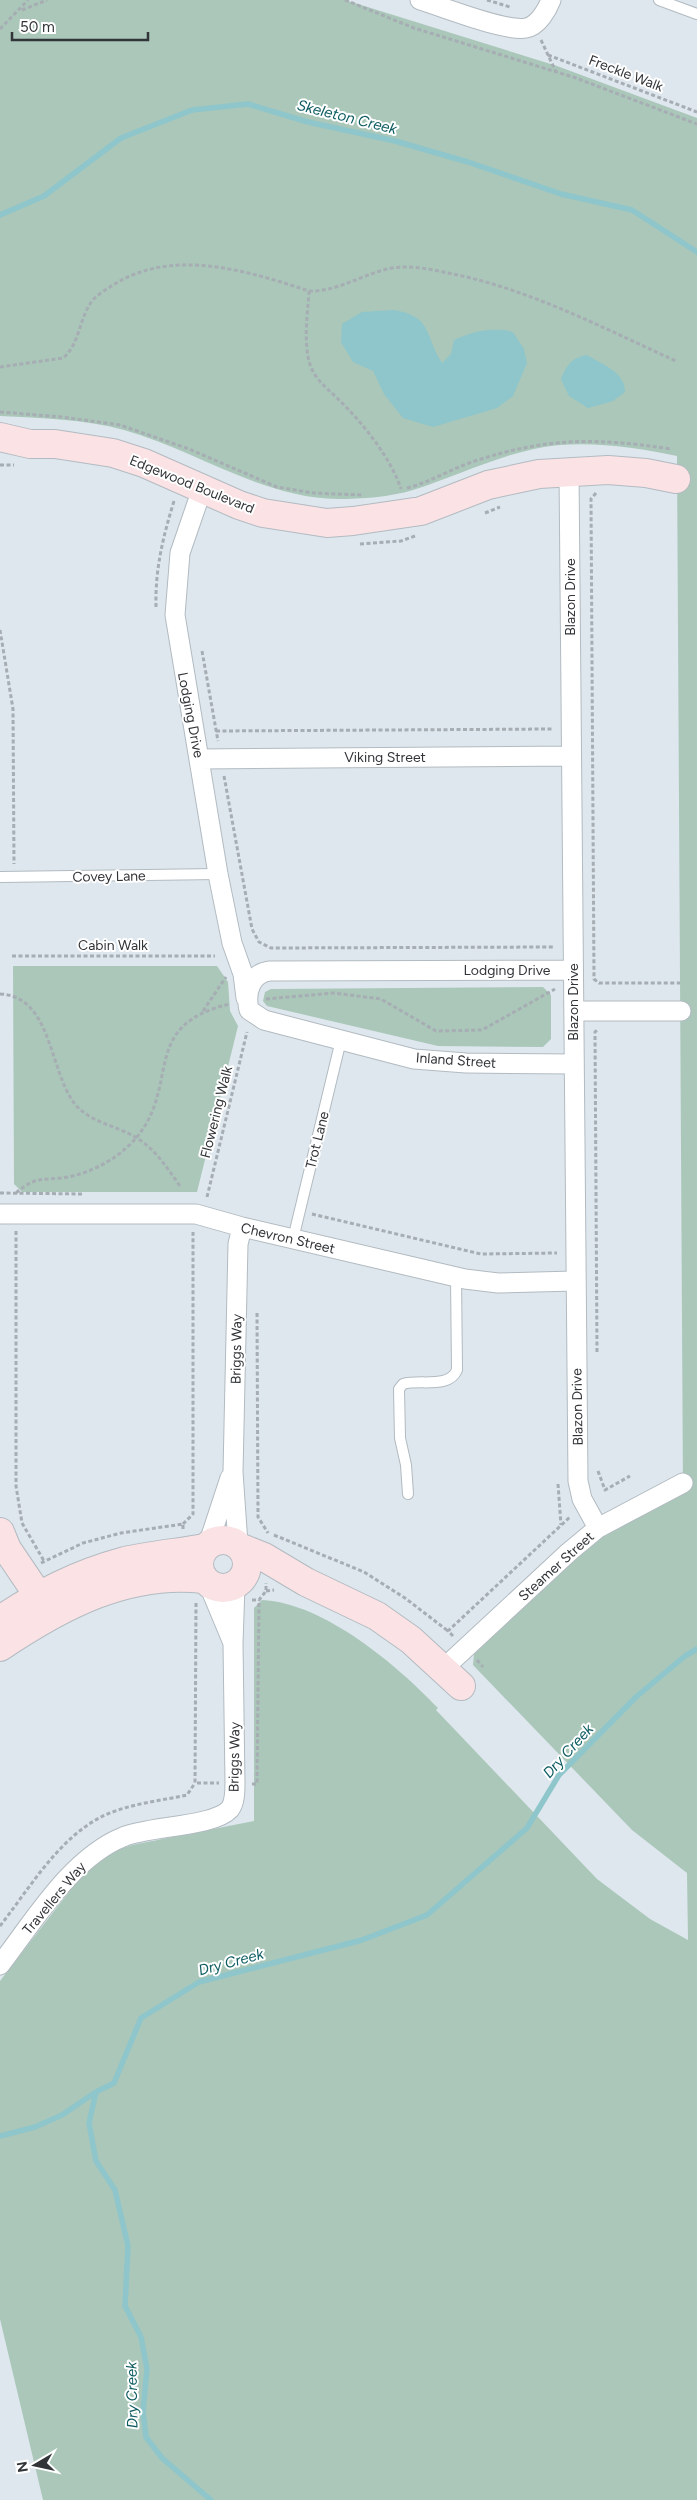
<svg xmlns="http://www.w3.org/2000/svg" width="697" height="2500" font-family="Figtree,sans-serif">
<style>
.green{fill:#aac7b9}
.water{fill:#8ec6cb}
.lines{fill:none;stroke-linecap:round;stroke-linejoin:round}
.stream{stroke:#8ec6cb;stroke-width:5.5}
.lane-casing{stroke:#b2bbc1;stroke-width:12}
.street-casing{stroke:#b2bbc1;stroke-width:21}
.secondary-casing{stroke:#b2bbc1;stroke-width:30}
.path{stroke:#a6adb3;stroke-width:3;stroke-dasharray:4 2.5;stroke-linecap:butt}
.lane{stroke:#fff;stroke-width:10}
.street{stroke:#fff;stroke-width:19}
.secondary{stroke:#fbe2e4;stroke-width:28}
.labels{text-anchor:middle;stroke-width:4;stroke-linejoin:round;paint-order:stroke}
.street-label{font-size:14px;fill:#323538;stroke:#fff}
.water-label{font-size:15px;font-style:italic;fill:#0d5c62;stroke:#fff}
</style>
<rect width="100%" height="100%" fill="#dee7ee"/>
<!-- green -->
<path class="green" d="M0,0H345L557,66L697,118V2500H43L0,2319V1981L82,1875L114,1851L132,1845L254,1821V1608L262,1600C324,1603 397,1665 438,1708L436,1710L597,1879L650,1919L688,1940L687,1873L632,1830L473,1665L474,1654L586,1549L611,1531L683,1494L677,456C633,447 579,439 534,449C492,458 454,477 413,490C390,497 362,499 338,499C261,498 196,450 124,430C84,419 41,418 0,416Z
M13,966H217L228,982L230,1011L238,1026L197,1192H22L14,1184Z
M543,987L551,995V1039L543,1047L438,1046L267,1006L263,1001L265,992L271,989Z"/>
<!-- water -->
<path class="water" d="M393,310C433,316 424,335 442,363L451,354L454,340C474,331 492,327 513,332L524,349L527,363L513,396L497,408L433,427L403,418L384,394L373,371L353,362L341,342L342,324L362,312Z
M587,355C602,365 625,371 625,392L613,401L588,408L569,396L561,379C567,365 571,358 587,355Z"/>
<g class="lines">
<!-- stream -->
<path class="stream" d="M0,215L44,196L121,138L192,110L248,104L308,122L395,141L468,162L561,194L632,210L697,252
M0,2136L35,2127L62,2115L96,2092
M211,2500L162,2458L146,2437L143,2411L147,2369L141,2337L125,2306L128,2246L115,2190L96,2161L89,2123L96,2092L114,2083L141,2018L199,1982L362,1940L427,1915L527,1828L559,1775L636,1697L685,1656L697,1649"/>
<!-- lane casing -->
<g class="lane-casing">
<path id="lane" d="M659,0L697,14
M0,877L218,874
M293,1239L341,1040
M408,1494L406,1465L400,1438L399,1389L403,1384C420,1379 449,1389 457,1370L456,1277"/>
</g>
<!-- street casing -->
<g class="street-casing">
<path id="street" d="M420,0C443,7 505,32 526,28C538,26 547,10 551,0
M569,471L578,1481L582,1499L598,1528
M202,489L180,553L175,615L218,874L232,943L243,974L246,998
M199,759L571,756
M572,970L270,971C251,973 245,992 249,1010L264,1020L414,1059L466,1063L573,1064
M574,1011H681
M0,1214H196L242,1227L465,1279L498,1283L575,1281
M238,1544L233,1472L238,1244L242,1227
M208,1545L230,1478
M208,1583L233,1643
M443,1669L569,1552L598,1528L683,1483
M0,1965C34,1921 71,1858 123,1837C148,1826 214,1827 230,1809C235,1802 235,1791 235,1783L233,1644L235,1585"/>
</g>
<!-- secondary casing -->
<g class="secondary-casing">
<path id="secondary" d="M0,437L30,444H55L113,453L144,463L239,505L263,513L327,523L353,521L421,511L488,485L539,474L608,470L646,473L676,479
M0,1532L7,1549L38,1595
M199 1564a24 24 0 1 1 48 0a24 24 0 1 1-48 0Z
M244,1549L264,1557L306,1582L377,1616L411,1640L461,1686
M0,1620C40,1593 77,1574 125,1561C151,1555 178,1553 205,1548
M0,1647C61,1606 128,1570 204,1579"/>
</g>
<!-- path -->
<path class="path" d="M345,0L414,28L576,78L697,124
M487,0L510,7
M22,10L47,0
M0,29L28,0
M541,40L556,72
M548,55L697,112
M309,291C308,311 304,335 308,356C311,377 325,386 338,399C362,422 391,458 401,489
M0,367L63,358C79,345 79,321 90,304C95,296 105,290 113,285C173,247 248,271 309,291C344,292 372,266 407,267C422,267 438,271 453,274C531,290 603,328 676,361
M0,412L62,417L120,425L189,449L277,487L313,493L363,495
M0,465H14
M407,488C431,482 454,467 478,460C550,437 597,438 671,449
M596,493L591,499L594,979L599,983H680
M485,513L500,507
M360,544L401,541L415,536
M156,607C155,569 163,537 174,501
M0,630L13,709L14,864
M202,651L218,741
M216,731L553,729
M224,776L252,929L259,942L271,948L555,947
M12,956H215
M0,994C50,996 49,1065 72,1100C86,1122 116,1125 137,1138C156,1150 167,1168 180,1186
M266,999L334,993L381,999L436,1031L482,1030L555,989
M203,1011L226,977
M0,1193L84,1194
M16,1193C36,1175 44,1181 68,1177C94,1172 120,1157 137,1137C181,1083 139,1025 230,1004
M207,1197L247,1032
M312,1214L481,1254L557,1253
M16,1231V1486L22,1523L44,1561
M257,1313L258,1517L268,1533
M597,1352L595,1032L598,1029
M598,1471L605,1490L630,1476
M558,1484L561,1525
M183,1524L193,1514V1232
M274,1535L364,1572L405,1598L448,1631
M41,1563L83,1543L121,1533L183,1524V1530
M266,1591L274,1590
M252,1600H259L266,1591V1583
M196,1603L195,1783H219
M453,1636L448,1631L571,1516
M477,1660L483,1667
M252,1784H257L259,1600
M0,1926C29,1889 58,1839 101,1817C127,1804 159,1801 187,1795L195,1783"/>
<!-- lane -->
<use href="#lane" class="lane"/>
<!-- street -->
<use href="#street" class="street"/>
<!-- secondary -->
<use href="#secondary" class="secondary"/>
</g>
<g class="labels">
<!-- street labels -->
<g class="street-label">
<text transform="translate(626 73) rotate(21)" y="5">Freckle Walk</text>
<text transform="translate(192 484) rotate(22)" y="5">Edgewood Boulevard</text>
<text transform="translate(570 597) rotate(-90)" y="5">Blazon Drive</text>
<text transform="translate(191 715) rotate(79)" y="5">Lodging Drive</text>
<text x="385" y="762">Viking Street</text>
<text transform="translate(109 876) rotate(-1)" y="5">Covey Lane</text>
<text x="113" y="950">Cabin Walk</text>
<text x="507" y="975">Lodging Drive</text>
<text transform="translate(573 1002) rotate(-90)" y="5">Blazon Drive</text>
<text transform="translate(456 1060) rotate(4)" y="5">Inland Street</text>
<text transform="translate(216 1112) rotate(-76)" y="5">Flowering Walk</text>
<text transform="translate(317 1140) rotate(-76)" y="5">Trot Lane</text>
<text transform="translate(288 1238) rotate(13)" y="5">Chevron Street</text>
<text transform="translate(236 1349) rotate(-89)" y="5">Briggs Way</text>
<text transform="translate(577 1407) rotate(-91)" y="5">Blazon Drive</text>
<text transform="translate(556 1566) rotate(-42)" y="5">Steamer Street</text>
<text transform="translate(234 1757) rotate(-89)" y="5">Briggs Way</text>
<text transform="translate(54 1898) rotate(-50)" y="5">Travellers Way</text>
</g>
<!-- water labels -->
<g class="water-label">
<text transform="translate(347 117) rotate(14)" y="5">Skeleton Creek</text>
<text transform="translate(568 1751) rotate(-48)" y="5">Dry Creek</text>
<text transform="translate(231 1962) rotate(-15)" y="5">Dry Creek</text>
<text transform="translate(132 2395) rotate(-91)" y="5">Dry Creek</text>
</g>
</g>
<!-- north arrow -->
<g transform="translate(35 2465) rotate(261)" stroke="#ffffff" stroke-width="4" paint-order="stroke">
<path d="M0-4L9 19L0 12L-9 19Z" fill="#323538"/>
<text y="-8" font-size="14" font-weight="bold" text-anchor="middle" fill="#323538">N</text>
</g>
<!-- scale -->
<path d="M12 32v8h136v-8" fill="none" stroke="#323538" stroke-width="2.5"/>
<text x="20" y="32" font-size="15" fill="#323538" stroke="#ffffff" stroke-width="4" paint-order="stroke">50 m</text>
</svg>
